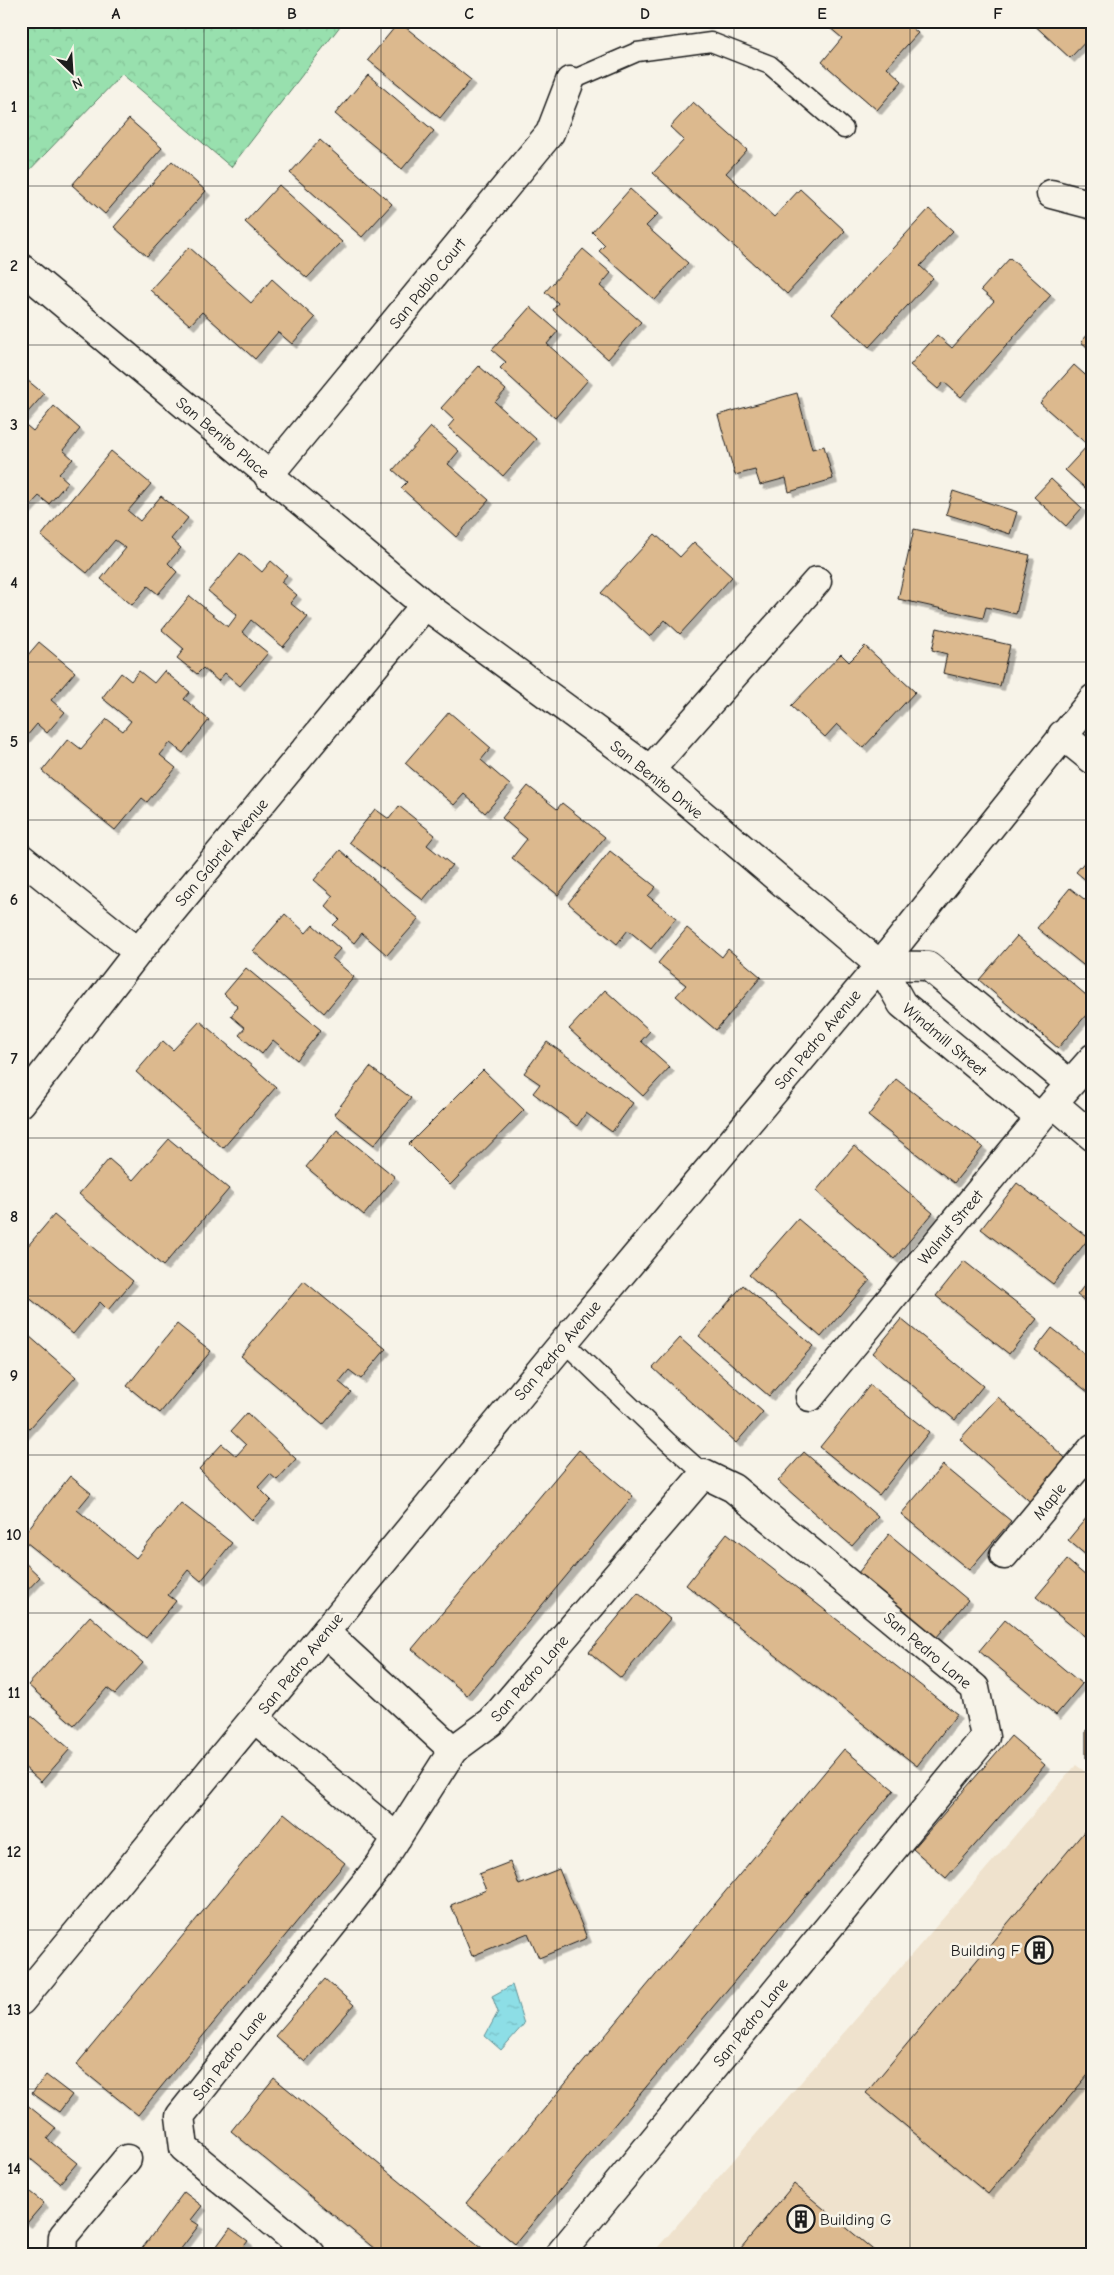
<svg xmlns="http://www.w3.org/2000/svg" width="1114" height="2275" font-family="'Comic Neue',sans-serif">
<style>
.built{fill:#efe2cd}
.forest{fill:url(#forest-crowns);stroke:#5a7e65}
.water{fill:url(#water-ripples);stroke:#609095}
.building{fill:#dcb98e;stroke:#1c1c1c;filter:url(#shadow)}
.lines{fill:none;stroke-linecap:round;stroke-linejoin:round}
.lane-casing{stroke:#1c1c1c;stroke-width:21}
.street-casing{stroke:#1c1c1c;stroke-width:31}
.lane{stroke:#f7f3e8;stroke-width:18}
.street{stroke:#f7f3e8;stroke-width:28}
.grid{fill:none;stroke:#1c1c1c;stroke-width:1;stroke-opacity:0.55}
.labels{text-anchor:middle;stroke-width:5;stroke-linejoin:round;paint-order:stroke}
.street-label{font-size:16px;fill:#1c1c1c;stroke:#f7f3e8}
.poi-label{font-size:16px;fill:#1c1c1c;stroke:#f7f3e8;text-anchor:end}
.neatline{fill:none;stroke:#1c1c1c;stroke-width:2}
.grid-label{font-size:16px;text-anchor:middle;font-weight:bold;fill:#1c1c1c}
</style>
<defs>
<pattern id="forest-crowns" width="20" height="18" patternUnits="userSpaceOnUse" patternTransform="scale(1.25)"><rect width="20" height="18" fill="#98e0ae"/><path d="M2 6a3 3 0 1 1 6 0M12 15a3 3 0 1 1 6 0" fill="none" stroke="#82c095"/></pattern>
<pattern id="water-ripples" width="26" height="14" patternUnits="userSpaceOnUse" patternTransform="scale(1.25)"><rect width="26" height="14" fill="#8ddee6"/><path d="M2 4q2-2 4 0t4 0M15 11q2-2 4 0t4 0" fill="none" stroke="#79bec5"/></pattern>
<filter id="shadow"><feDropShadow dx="4.5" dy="4.5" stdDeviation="0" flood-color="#0004"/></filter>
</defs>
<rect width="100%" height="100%" fill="#f7f3e8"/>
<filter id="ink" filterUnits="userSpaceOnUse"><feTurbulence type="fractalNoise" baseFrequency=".02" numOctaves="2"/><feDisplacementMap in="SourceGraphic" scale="10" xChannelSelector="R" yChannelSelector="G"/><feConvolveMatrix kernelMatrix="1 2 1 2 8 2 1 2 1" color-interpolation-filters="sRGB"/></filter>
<g filter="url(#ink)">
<!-- built -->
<path class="built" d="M1076,1765L1093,1778V2254H652Z"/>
<!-- forest -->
<path class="forest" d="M21,21H344L231,167L122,74L21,179Z"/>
<!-- water -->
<path class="water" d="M512,1985L524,2024L501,2050L485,2036L498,2012L492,1996Z"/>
<!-- building -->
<path class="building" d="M822,21H904L918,33L887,67L902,81L877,110L822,62L842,38Z
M1030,21H1093V34L1070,58Z
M399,22L471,80L440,118L368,60Z
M368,75L434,131L402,169L335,114Z
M693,102L747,150L726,173L774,217L800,189L845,231L787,294L653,173L684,140L670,127Z
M129,119L162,148L105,214L72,185Z
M320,140L392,204L362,237L290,173Z
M172,161L206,191L147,256L114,227Z
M279,185L342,242L307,278L245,222Z
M630,189L658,214L646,226L688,263L655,300L599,251L605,245L592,232Z
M929,209L953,231L920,266L933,278L869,347L832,314Z
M189,247L251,303L272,279L315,318L292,344L278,332L255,359L202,312L190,325L150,290Z
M583,249L611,273L600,286L641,322L608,359L553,310L558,303L545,292Z
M1010,258L1051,295L961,397L944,382L938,389L910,365L937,335L952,348L994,301L981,290Z
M530,307L558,331L547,344L588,380L555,418L500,368L506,362L492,350Z
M1093,329V352L1081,342Z
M1074,365L1093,382V495L1065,470L1088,445L1040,403Z
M479,366L506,390L495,402L536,439L503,476L448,427L454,420L441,408Z
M21,375L44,394L21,420Z
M797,393L812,449L824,446L833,479L789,492L786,478L760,485L755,470L735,475L718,415Z
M54,406L80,429L63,450L73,459L59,474L68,482L49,504L39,496L22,514L21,421L33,431Z
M431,427L459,451L448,464L489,500L456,537L401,488L407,482L393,470Z
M111,451L151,484L128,511L140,521L161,496L188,518L171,539L181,548L168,563L177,572L158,594L148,586L132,605L101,579L126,548L115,540L87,573L41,536Z
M1051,479L1082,508L1066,526L1034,497Z
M953,491L1017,512L1010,534L946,514Z
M914,529L1030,555L1016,614L986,607L983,618L898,599Z
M655,534L680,557L694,542L732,577L680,634L665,620L650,637L601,593Z
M240,553L262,572L271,561L287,575L281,582L297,595L290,603L308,617L283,647L251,620L242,632L268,653L240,686L225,673L218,681L203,668L197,674L177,658L184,649L162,630L190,596L228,627L237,615L208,591Z
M937,628L1010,645L1000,686L943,673L947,654L932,650Z
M39,642L75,672L51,700L65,712L47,733L37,724L21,743V663Z
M865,646L915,692L863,748L837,724L825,737L791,706L841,654L849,662Z
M139,671L154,683L164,671L190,692L184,699L209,720L183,753L170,743L160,755L176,768L147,802L142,798L115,830L42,771L68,739L81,749L107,719L123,731L131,721L102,698L121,673L131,681Z
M449,712L491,748L481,760L510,785L485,813L464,794L454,805L405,763Z
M528,786L557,809L562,803L605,837L558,895L512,858L527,839L502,818Z
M399,806L435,835L427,845L452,865L423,900L349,842L375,809L389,819Z
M340,850L419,919L387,955L362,933L354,943L333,925L339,919L325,906L333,896L314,880Z
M610,851L656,887L648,896L676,918L651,949L628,930L617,944L568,903Z
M1093,852V886L1076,872Z
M1070,888L1093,906V973L1037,928Z
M285,914L306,933L313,925L340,949L332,958L354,977L324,1013L253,951Z
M687,928L722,957L728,949L761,977L716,1030L676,996L686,985L658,963Z
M1017,936L1093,1001V1007L1058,1048L979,980Z
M246,968L321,1030L297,1060L273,1040L262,1054L239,1035L245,1028L231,1016L238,1007L224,994Z
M605,990L650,1031L641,1041L670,1067L643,1096L569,1029Z
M200,1021L276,1087L223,1148L136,1072L163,1041L173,1050Z
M547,1042L633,1103L612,1132L586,1113L577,1126L533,1093L540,1084L524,1073Z
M370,1067L411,1098L374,1145L334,1114Z
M483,1070L524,1110L450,1185L409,1144Z
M896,1079L983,1147L954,1183L868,1116Z
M337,1130L395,1177L364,1215L306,1167Z
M169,1139L229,1189L163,1266L79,1194L109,1159L133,1180Z
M854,1146L933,1213L894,1259L816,1191Z
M1017,1183L1089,1238L1053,1284L981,1229Z
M54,1215L133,1281L108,1310L100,1302L73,1334L21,1291V1254Z
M798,1219L870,1280L821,1337L749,1275Z
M964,1261L1037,1319L1009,1354L936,1296Z
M1093,1274V1307L1077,1295Z
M304,1281L386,1349L361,1379L349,1370L339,1382L351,1392L323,1425L241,1356Z
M743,1285L813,1346L769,1396L699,1336Z
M901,1319L983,1386L955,1420L873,1353Z
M177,1324L211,1351L160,1413L127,1386Z
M1052,1328L1093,1360V1396L1035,1350Z
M21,1329L76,1377L21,1438Z
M680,1338L763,1412L736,1443L653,1368Z
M870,1385L929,1432L879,1495L820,1447Z
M998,1397L1073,1465L1036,1507L960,1439Z
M247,1413L296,1459L277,1480L270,1474L258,1487L271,1500L252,1520L199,1469L222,1444L236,1456L246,1445L231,1431Z
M579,1450L633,1496L467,1695L412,1649Z
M804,1452L878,1517L852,1546L778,1481Z
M943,1465L1011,1521L969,1570L901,1514Z
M70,1476L91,1493L77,1510L136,1558L181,1503L232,1543L201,1581L188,1570L168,1595L176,1601L146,1638L21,1538Z
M1093,1510V1561L1068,1540Z
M727,1533L957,1714L917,1766L686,1585Z
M889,1534L968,1600L936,1638L858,1573Z
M21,1559L40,1577L21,1597Z
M1067,1560L1093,1582V1643L1036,1597Z
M638,1593L670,1619L621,1678L589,1652Z
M90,1616L143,1663L115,1694L107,1688L74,1725L28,1685Z
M1005,1620L1082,1684L1056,1715L979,1651Z
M21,1707L70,1749L41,1782L21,1764Z
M1086,1730H1093V1758H1086Z
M1011,1736L1045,1765L946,1878L913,1849Z
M844,1749L894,1790L515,2244L466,2203Z
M284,1813L345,1863L138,2115L76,2065Z
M1088,1827L1093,1831V2069L988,2194L866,2093Z
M510,1862L519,1885L559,1869L587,1938L539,1958L528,1933L472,1956L451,1905L486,1890L479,1874Z
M325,1979L354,2005L305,2062L275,2036Z
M46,2075L72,2095L59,2112L32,2093Z
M274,2078L488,2254H381L231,2131Z
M26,2104L56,2128L47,2139L77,2163L60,2183L21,2151V2110Z
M794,2184L878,2254H736Z
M21,2185L44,2203L27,2223L21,2218Z
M184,2192L202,2206L191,2220L199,2225L177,2254H138Z
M230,2228L248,2241L238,2254H211Z"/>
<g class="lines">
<!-- lane casing -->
<g class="lane-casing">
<path id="lane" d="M570,81L637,52L711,42L770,65L844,129
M564,1342L668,1442L704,1474"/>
</g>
<!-- street casing -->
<g class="street-casing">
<path id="street" d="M1051,194L1093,205
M21,268L425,605L650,770L880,965L902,1004L1040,1118
M268,476L550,133L570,81
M1062,735L1093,760
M650,770L817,581
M21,858L138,952
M880,965L928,966L1070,1084
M21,1103L138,952L425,605
M1053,1103L1093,1137
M810,1397L1040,1118L1093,1058
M1004,1555L1093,1448
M325,1632L453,1750
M254,1718L397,1838
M21,2001L564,1342L880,965L1093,699
M62,2254L63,2236L127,2159
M311,2254L184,2148L180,2116L379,1866L453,1750L491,1722L704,1474L733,1488L975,1688L985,1737L560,2254"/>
</g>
<!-- lane -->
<use href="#lane" class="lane"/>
<!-- street -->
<use href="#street" class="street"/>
</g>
</g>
<!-- grid -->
<path class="grid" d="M204,21V2254M381,21V2254M557,21V2254M734,21V2254M910,21V2254M21,186H1093M21,345H1093M21,503H1093M21,662H1093M21,820H1093M21,979H1093M21,1138H1093M21,1296H1093M21,1455H1093M21,1613H1093M21,1772H1093M21,1930H1093M21,2089H1093"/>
<!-- icons -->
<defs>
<g id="building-ring" transform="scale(1.4375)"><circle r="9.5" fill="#f7f3e8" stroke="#1c1c1c" stroke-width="1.5"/><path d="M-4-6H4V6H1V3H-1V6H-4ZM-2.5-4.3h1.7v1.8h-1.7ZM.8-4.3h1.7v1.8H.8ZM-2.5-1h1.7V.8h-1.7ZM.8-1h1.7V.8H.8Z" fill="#1c1c1c"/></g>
</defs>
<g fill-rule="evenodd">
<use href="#building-ring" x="1039" y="1950"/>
<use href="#building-ring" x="801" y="2219"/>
</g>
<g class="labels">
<!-- street labels -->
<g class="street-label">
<text transform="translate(427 283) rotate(-51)" y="6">San Pablo Court</text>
<text transform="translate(223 437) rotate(40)" y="6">San Benito Place</text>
<text transform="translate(657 779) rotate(39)" y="6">San Benito Drive</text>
<text transform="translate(221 852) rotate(-50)" y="6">San Gabriel Avenue</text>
<text transform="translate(817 1039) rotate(-50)" y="6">San Pedro Avenue</text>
<text transform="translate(945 1039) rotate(40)" y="6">Windmill Street</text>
<text transform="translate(950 1227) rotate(-50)" y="6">Walnut Street</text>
<text transform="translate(557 1350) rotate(-50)" y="6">San Pedro Avenue</text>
<text transform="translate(1049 1501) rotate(-51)" y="6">Maple</text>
<text transform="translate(928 1650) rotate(40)" y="6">San Pedro Lane</text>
<text transform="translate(300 1663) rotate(-51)" y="6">San Pedro Avenue</text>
<text transform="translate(529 1678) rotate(-49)" y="6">San Pedro Lane</text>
<text transform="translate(750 2022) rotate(-51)" y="6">San Pedro Lane</text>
<text transform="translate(229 2055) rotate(-52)" y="6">San Pedro Lane</text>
</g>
<!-- poi labels -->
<g class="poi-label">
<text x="1020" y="1956">Building F</text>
<text x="820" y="2225" text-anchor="start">Building G</text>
</g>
</g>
<!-- margin -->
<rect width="1114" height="2275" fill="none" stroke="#f7f3e8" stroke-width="55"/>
<!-- north arrow -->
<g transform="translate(72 72) rotate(155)" stroke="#f7f3e8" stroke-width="4" paint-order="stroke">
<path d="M0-4L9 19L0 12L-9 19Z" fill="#1c1c1c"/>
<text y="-8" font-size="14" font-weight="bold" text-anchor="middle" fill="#1c1c1c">N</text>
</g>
<rect x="28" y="28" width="1058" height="2220" class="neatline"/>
<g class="grid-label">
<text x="116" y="19">A</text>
<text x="292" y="19">B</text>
<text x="469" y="19">C</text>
<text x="645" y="19">D</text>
<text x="822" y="19">E</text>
<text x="998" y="19">F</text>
<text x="14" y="112">1</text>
<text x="14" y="271">2</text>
<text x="14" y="430">3</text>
<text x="14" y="588">4</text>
<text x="14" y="747">5</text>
<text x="14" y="905">6</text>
<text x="14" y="1064">7</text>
<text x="14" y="1222">8</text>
<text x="14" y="1381">9</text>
<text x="14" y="1540">10</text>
<text x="14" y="1698">11</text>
<text x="14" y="1857">12</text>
<text x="14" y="2015">13</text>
<text x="14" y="2174">14</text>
</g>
</svg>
